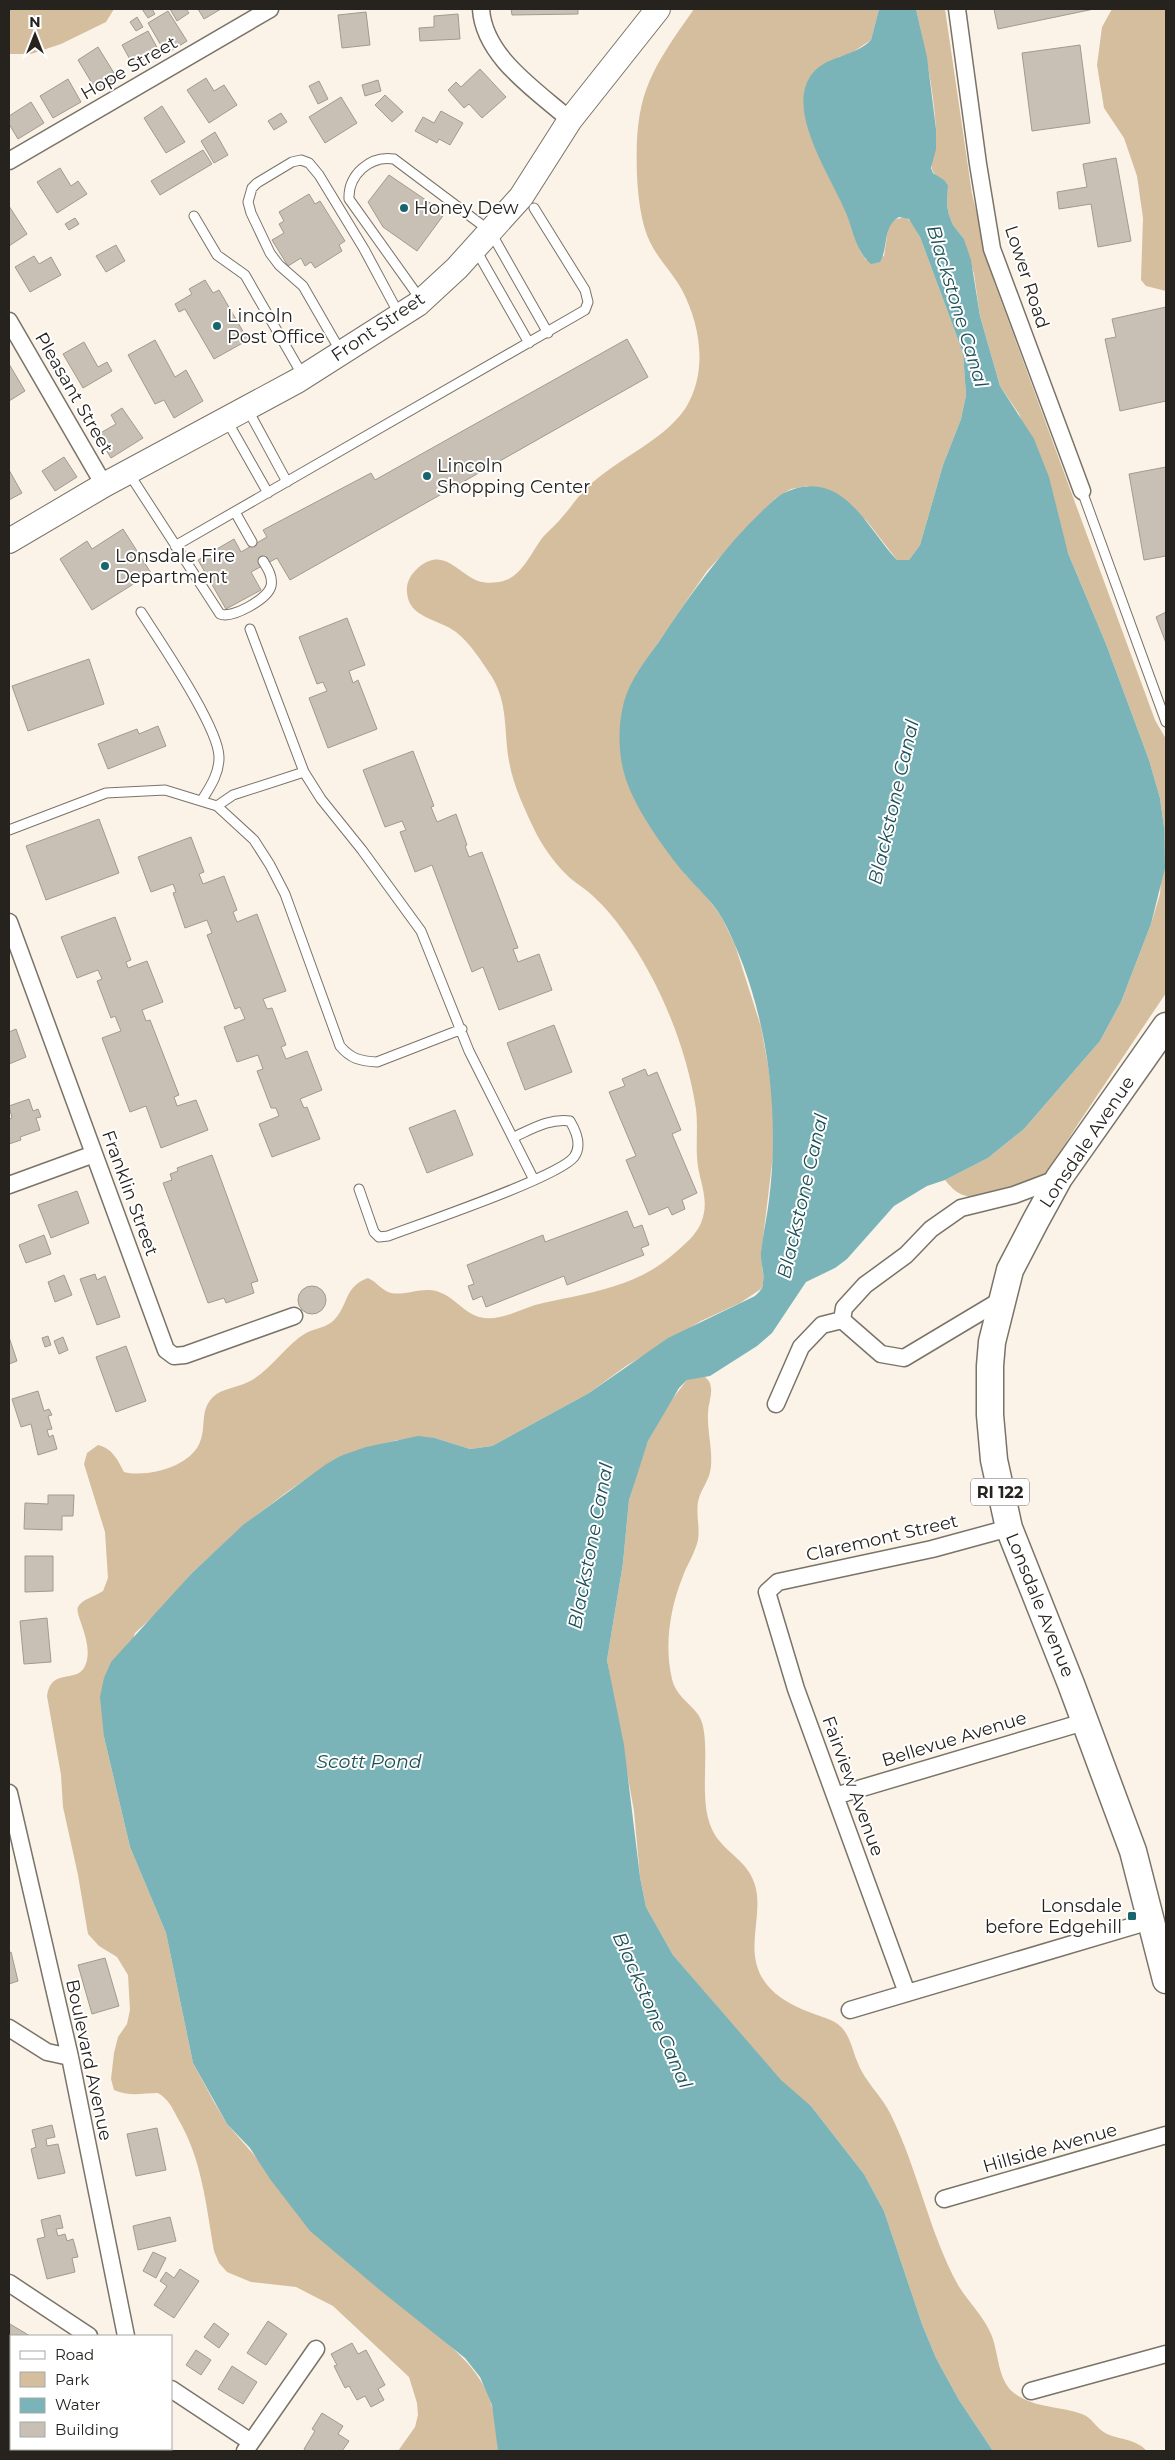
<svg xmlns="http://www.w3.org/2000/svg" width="1175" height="2460" font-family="Montserrat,sans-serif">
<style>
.green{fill:#d4be9e}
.water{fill:#7ab4b9}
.building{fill:#c8c0b5;stroke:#a29a90}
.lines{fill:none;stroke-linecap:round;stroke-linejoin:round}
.lane-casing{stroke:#7a7368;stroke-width:11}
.street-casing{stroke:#7a7368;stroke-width:19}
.secondary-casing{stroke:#7a7368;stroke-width:26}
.primary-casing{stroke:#7a7368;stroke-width:29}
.lane{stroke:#fff;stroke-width:9}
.street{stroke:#fff;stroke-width:16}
.secondary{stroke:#fff;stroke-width:24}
.primary{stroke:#fff;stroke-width:26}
.poi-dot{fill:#18656c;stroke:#fff;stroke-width:2}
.labels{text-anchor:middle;stroke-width:4;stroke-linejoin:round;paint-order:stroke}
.shield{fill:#fff;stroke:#676562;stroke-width:1}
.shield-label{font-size:16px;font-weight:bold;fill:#26231f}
.street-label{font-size:18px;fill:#26231f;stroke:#fff}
.poi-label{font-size:18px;fill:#26231f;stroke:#fff;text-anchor:start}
.water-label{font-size:19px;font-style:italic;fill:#1e5055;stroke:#fff}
</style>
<rect width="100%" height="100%" fill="#fbf3e7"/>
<!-- green -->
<path class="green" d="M9,9H114L106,22L61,44L31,54H9Z
M694,9H879L871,40L850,54L838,57L846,212L860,251L866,260L884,256L888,229L893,220L905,217L912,222L920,237L963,353L966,395L961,419L943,465L920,545L909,560H897L866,520L808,486L791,489L776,498L762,512L707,571L636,675L685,874L705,895L721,916L735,945L761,1027L768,1065L774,1108V1147L761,1255L764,1282L761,1289L740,1303L701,1321L626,1366L589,1393L492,1446L470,1449L435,1438L397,1440L340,1456L287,1492L244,1525L192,1573L158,1612L135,1633L104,1737L130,1847L166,1933L193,2063L214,2102L227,2124L261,2163L439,2336C481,2372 497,2395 498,2451H398L415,2427L418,2415L417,2403L409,2377L333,2306L296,2287L251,2282L227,2272L219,2263L214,2251C206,2205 202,2158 177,2117C172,2107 168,2099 158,2093C142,2093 130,2097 114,2090L111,2079L114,2053L118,2037L127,2024L130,2010L128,1975L117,1957L99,1946L88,1934L78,1875L63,1807L61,1775L47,1696C51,1667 77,1684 85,1666C95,1644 74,1614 78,1607C82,1599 96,1596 103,1591L108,1578L105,1532L84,1464L87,1453L98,1445C113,1449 117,1459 124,1472C148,1478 194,1466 201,1439C206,1424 200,1410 213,1397C222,1388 237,1388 248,1382C271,1371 284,1346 306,1333C314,1329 327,1327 333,1321C349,1306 343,1287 368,1278C377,1282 381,1290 391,1293C406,1296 424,1286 439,1292C454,1297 463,1312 479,1317C499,1322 516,1311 535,1305C547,1302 560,1299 572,1297C612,1288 645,1280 676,1252C686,1243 696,1235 701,1223C711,1199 698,1181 697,1157C696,1141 698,1125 696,1109C687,1049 660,982 624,932C615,919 605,907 593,896C586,889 578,885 570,878C557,866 544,849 536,833C525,810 513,785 509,761C504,732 508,703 492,677C482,662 470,643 456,632C439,619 408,618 407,592C406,582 411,574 419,567C444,547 457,573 478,581C486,584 499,583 506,580C523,574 532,551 543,537C549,530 557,524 563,516C570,509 574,501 581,494C610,461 661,444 685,409C708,373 701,326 682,290C673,273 658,259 650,242C641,224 638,196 637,176C634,95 649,73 694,9Z
M916,9H945L972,194L994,282L1155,720L1166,739V993L1078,1124L1034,1193C1017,1207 983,1202 963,1195C955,1192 950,1186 945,1180L988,1158L1024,1129L1100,1041L1121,1002L1151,924L1160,894L1164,827L1160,798L1149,760L1106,644L1068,553L1019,414L1000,386L980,316L974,274L964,239L953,225L949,215L947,205L948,185C944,179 934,177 932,169C930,164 937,139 936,128C933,87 925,48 916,9Z
M1112,9H1166V291L1146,286L1141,280L1143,218L1137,176L1124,138L1104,108L1097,65L1102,27Z
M697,1376L705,1377C709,1381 710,1381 711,1388C712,1396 708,1405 708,1413C707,1432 714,1455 710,1472C708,1482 700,1491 698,1502C696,1515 700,1527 698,1540C695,1553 687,1565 683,1576C670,1608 664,1646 672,1679C677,1701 699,1706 703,1726C710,1760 697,1806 715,1835C727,1854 748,1861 755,1885C763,1912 748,1942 758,1969C767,1994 793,2007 817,2015C825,2018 834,2020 840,2026C850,2035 852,2049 857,2061C864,2081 882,2096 891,2115C918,2170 929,2232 958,2285C968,2302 983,2315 991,2334C999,2352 997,2380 1014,2393C1033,2408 1060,2406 1082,2414C1093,2418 1096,2429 1107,2434C1121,2440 1136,2439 1147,2451H993L959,2400L936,2358L922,2324L884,2211L864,2174L811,2106L781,2081L673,1955L646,1907L640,1877L634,1811L607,1660L623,1563L629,1500L638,1469L648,1441L670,1402L687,1380Z"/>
<!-- water -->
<path class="water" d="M879,9H916L927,57L936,129V149L931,168L933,173L944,180L948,185L947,205L949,215L953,225L964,239L971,260L980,316L1000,386L1034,439L1049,477L1068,553L1106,644L1149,760L1160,798L1164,827L1165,868L1151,924L1121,1002L1100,1041L1024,1129L988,1158L945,1180L927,1186L894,1206L847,1259L835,1268L806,1282L772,1333L757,1346L710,1376L687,1380L679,1388L648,1441L629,1500L623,1563L607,1660L624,1745L640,1877L646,1907L673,1955L781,2080L811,2106L864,2174L884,2211L922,2324L936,2358L959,2400L993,2451H498L492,2405L480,2377L465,2358L381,2291L310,2231L270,2179L250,2148L227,2124L193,2063L166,1933L130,1847L104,1737L100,1697L104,1678L111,1662L192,1573L243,1525L325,1465L340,1456L366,1447L418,1436L435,1438L470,1449L492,1446L589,1393L668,1338L755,1296C759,1292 763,1289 763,1283C765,1273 760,1262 761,1252C763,1234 767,1217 769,1200C781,1108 766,1000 722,918C712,901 697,888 685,874C666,852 638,812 628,785C618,760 617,728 624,702C630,680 645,661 658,643C692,592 727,542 774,500C782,493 791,489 802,487C848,479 870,532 897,560H909L920,545L943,465L961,419L966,395L963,353L920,237L909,219L899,217C882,227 889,247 880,262L871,264C856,252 853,230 846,213C832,178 784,110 812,74C827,55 855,57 871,40Z"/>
<!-- building -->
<path class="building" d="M142,9H152L155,14L148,18Z
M170,9H186L189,13L177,21Z
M198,9H221L204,19Z
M511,9H578V14L512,15Z
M994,9H1094L998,29Z
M168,11L187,41L166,54L148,23Z
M366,12L370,45L342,48L338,15Z
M458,14L460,39L420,41L419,28L434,27V16Z
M137,17L143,27L136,31L130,22Z
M148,31L159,51L133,65L122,45Z
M1080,45L1090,123L1032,131L1022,53Z
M98,47L117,78L96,90L78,60Z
M480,69L506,97L482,118L469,104L464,108L448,90L456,82L461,87Z
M206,78L214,91L224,85L237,105L209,123L187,90Z
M68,79L81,102L53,118L40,96Z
M378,80L381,91L365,96L362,85Z
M319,81L328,99L318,104L309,86Z
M385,95L403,112L392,122L375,105Z
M341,97L357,123L325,143L309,117Z
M31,102L44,123L18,139L9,124V116Z
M162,106L185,142L166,153L144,118Z
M441,111L463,123L450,145L439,139L437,143L415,131L423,117L434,123Z
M281,113L287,122L274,130L268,121Z
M215,132L228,155L214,163L201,141Z
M203,150L212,164L160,195L151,181Z
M1116,158L1131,241L1098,247L1091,204L1059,209L1057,192L1087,187L1083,164Z
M60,168L71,186L78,181L87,194L57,213L37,182Z
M389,175L445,213L417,251L383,227L368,202Z
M309,194L315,204L320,201L345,241L339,245L342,251L315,268L311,262L305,266L301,258L288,266L272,240L284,233L279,224L284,221L279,212Z
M9,206L27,234L9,246Z
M75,218L79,224L69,230L65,224Z
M116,245L125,261L106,272L96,256Z
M34,256L39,264L51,257L61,275L30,292L15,267Z
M205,280L213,293L219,290L248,340L214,359L185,309L179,312L175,304L192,294L189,289Z
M1166,307V401L1120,411L1105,339L1116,337L1112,319Z
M627,339L648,377L290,580L277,558L251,572L261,590L226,609L198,560L234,539L241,552L267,537L263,530L371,473L375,480Z
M155,340L175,377L186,370L203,401L174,418L164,400L155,404L128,355Z
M84,342L98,367L107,362L112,371L83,388L63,354Z
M9,364L25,391L9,401Z
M122,408L143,438L111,458L97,435L116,424L111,415Z
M64,457L77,477L55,491L42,471Z
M1166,467V556L1144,560L1129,474Z
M9,470L22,493L9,500Z
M123,529L151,573L92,610L60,559L87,541L92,549Z
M1166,612V643L1156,617Z
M347,618L365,665L349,671L353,683L358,680L377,729L328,748L309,698L327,691L323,682L317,684L299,637Z
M89,659L104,704L28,731L12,686Z
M158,726L166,746L108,769L98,744L137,729L139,734Z
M413,751L434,806L431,807L437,822L456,814L467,845L465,846L469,857L482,852L518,948L513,949L518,962L539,954L552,990L499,1010L483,967L472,972L432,865L415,872L400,832L406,830L402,821L385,827L363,770Z
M99,819L119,873L46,900L26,846Z
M191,837L204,872L199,874L203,884L224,876L237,910L233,912L237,922L257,914L286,991L263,999L267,1009L272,1008L286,1045L281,1047L286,1059L307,1051L322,1090L300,1099L304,1108L307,1107L320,1139L272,1157L259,1124L279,1116L276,1108H271L257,1071L263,1069L258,1055L237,1062L224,1027L245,1019L240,1007L235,1009L207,935L212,933L207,920L185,928L173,893L176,892L173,884L151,892L138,857Z
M115,917L131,960L126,962L128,968L147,961L163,1002L142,1010L146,1021L150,1020L179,1095L174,1097L177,1106L196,1100L208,1130L161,1148L146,1106L130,1112L102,1038L121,1031L115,1016L111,1018L97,981L102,979L98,970L77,978L61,937Z
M554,1025L572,1072L525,1090L507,1043Z
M16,1029L26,1057L9,1064V1032Z
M645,1069L648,1076L657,1072L681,1130L672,1134L697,1193L682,1200L685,1209L672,1215L668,1207L649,1215L626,1160L636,1156L609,1092L625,1086L622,1079Z
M29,1099L33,1111L38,1109L41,1117L36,1118L40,1130L20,1137L21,1140L9,1144V1119L12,1118L9,1106Z
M455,1110L473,1155L427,1173L409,1128Z
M212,1155L258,1281L251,1283L254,1293L226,1303L224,1298L208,1303L163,1183L172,1180L170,1174L178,1171L177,1168Z
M77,1191L89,1223L51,1238L38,1205Z
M627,1211L634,1228L642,1225L649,1245L641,1248L644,1255L567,1285L564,1276L486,1307L482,1296L473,1300L468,1286L474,1284L467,1265L543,1235L545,1242Z
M44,1235L51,1254L26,1263L19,1245Z
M95,1274L97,1280L105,1276L120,1317L97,1325L80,1279Z
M64,1275L72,1295L55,1302L48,1282Z
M298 1300a14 14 0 1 1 28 0a14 14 0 1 1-28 0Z
M48,1336L51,1345L45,1347L42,1338Z
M9,1337L17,1361L9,1364Z
M63,1337L68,1350L59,1354L54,1341Z
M126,1346L146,1401L116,1412L96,1357Z
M38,1391L44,1411L49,1409L52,1415L48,1416L52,1429L47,1430L49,1437L53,1435L57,1449L38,1455L31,1424L21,1427L12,1399Z
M48,1495H74L73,1516H62V1530L24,1529L25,1503L48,1504Z
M25,1556H53V1591L25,1592Z
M47,1618L51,1662L24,1664L20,1621Z
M11,1952L18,1981L9,1984V1953Z
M105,1958L119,2006L92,2014L78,1965Z
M52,2125L55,2137L46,2139L47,2146L58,2144L65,2173L38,2179L31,2149L36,2147L32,2130Z
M157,2128L166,2170L136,2176L127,2134Z
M60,2215L63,2228L56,2229L58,2236L65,2234L67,2241L73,2239L78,2257L72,2258L75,2272L47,2279L37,2239L45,2237L41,2220Z
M170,2217L176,2241L138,2250L133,2226Z
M153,2252L166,2258L156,2278L143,2271Z
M180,2269L199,2281L174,2318L154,2305L167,2286L160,2281L166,2272L174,2278Z
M268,2321L287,2334L266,2365L247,2353Z
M214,2323L229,2334L219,2348L204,2337Z
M10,2324L30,2336H11V2357L9,2361Z
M352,2343L358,2354L366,2350L385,2385L378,2389L384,2400L371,2407L365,2396L357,2400L349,2386L345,2388L334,2366L337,2365L331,2354Z
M196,2350L211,2360L201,2375L186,2365Z
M232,2366L257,2382L243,2404L218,2389Z
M322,2413L343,2426L338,2434L349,2441L342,2451H307L304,2449L315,2431L312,2429Z"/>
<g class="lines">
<!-- lane casing -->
<g class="lane-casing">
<path id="lane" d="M194,216L217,255L245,275L303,376
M476,250L529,343
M421,300L349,199C348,175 370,155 394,159L490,231L548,333
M341,352L303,286L279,265L270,253L251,213L248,202L252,188L257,183L292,162L301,160L309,163L319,175L364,249L400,316
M248,410L287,482
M226,419L268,493
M128,472L220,614C232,619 268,599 271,586C273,577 268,569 263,561
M1082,491L1166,722
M235,512L252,542
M175,546L585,310L588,302L585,290L534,208
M141,612C159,640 220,729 219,758C219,774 210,787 202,800
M250,629L304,772L321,799L362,850L421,931L469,1051L534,1180
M217,806L233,795L304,772
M9,830L106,793L165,790L217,806L254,840L270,865L285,894L340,1046C351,1059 360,1061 377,1062L462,1029
M359,1189L374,1232L379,1237L388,1236C420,1224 559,1177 574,1157C582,1146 576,1131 570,1121C550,1118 532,1129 514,1137"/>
</g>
<!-- street casing -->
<g class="street-casing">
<path id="street" d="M481,9C484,57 536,90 570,120
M957,9L978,164L992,249L1082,491
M9,161L270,9
M9,321L104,485
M9,922L166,1350L174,1356L185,1355L294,1316
M9,1185L94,1154
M1001,1300L904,1358L881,1354L842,1320L844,1308L865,1285L906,1255L931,1229L961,1208L1014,1195L1059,1178
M776,1404L801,1347L822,1325L842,1320
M9,1793L70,2057L126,2336
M835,1796L1084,1722
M907,1993L796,1689L767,1592L778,1582L932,1549L1009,1528
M850,2010L1150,1921
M9,2028L47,2052L70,2057
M944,2199L1166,2135
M9,2283L89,2336
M171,2389L251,2442
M1031,2391L1166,2354
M245,2451L316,2349"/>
</g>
<!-- secondary casing -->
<g class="secondary-casing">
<path id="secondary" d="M9,541L104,485L297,381L418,304L457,268L521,197L570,120L658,9"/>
</g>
<!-- primary casing -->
<g class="primary-casing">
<path id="primary" d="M1166,1026L1059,1178L1036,1220L1010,1270L992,1342L990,1366V1415L994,1460L1009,1528L1071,1684L1133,1851L1166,1980"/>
</g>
<!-- lane -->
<use href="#lane" class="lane"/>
<!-- street -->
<use href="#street" class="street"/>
<!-- secondary -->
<use href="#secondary" class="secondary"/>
<!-- primary -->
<use href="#primary" class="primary"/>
</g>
<!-- markers -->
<g class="poi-dot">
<circle cx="404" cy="208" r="5"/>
<circle cx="217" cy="326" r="5"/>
<circle cx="427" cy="476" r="5"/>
<circle cx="105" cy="566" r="5"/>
<rect x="1127" y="1911" width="10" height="10" rx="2.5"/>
</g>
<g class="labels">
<!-- shield labels -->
<rect class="shield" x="971" y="1478.5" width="58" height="27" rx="4"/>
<g class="shield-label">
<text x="1000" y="1498">RI 122</text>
</g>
<!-- street labels -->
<g class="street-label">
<text transform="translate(129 68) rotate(-30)" y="6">Hope Street</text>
<text transform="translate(1027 277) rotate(72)" y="6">Lower Road</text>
<text transform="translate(378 327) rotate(-34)" y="6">Front Street</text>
<text transform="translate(74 393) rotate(60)" y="6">Pleasant Street</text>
<text transform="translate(1087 1142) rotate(-56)" y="6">Lonsdale Avenue</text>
<text transform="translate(130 1193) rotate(70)" y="6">Franklin Street</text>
<text transform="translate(882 1538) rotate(-13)" y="6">Claremont Street</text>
<text transform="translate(1040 1605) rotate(68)" y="6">Lonsdale Avenue</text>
<text transform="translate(954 1739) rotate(-17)" y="6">Bellevue Avenue</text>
<text transform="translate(853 1786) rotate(70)" y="6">Fairview Avenue</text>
<text transform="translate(89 2060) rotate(78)" y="6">Boulevard Avenue</text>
<text transform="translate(1050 2148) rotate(-16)" y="6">Hillside Avenue</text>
</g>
<!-- poi labels -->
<g class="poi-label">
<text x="414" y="214">Honey Dew</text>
<text x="227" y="322">Lincoln<tspan x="227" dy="21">Post Office</tspan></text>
<text x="437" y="472">Lincoln<tspan x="437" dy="21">Shopping Center</tspan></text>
<text x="115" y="562">Lonsdale Fire<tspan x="115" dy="21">Department</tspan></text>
<text x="1122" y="1912" text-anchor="end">Lonsdale<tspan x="1122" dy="21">before Edgehill</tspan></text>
</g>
<!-- water labels -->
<g class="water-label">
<text transform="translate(958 306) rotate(73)" y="7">Blackstone Canal</text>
<text transform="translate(893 802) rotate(-77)" y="7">Blackstone Canal</text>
<text transform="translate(802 1196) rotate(-77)" y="7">Blackstone Canal</text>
<text transform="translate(590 1546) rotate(-79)" y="7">Blackstone Canal</text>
<text x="369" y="1768">Scott Pond</text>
<text transform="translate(653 2010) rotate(66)" y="7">Blackstone Canal</text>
</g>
</g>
<!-- border -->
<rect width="1175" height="2460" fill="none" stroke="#26231f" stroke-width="20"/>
<!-- legend -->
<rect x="10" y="2335" width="162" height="115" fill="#ffffff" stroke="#a8a7a5"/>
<rect x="20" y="2351" width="25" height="8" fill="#ffffff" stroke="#a8a7a5"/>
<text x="55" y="2360" font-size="15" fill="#26231f">Road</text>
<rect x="20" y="2372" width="25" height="15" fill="#d4be9e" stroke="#a8a7a5"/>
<text x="55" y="2385" font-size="15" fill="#26231f">Park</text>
<rect x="20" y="2398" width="25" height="15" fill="#7ab4b9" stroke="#a8a7a5"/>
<text x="55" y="2410" font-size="15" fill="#26231f">Water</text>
<rect x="20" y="2422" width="25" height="15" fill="#c8c0b5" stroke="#a8a7a5"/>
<text x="55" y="2435" font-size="15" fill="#26231f">Building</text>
<!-- north arrow -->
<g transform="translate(35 35)" stroke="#ffffff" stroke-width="4" paint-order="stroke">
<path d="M0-4L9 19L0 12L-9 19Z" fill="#26231f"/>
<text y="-8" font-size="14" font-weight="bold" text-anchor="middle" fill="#26231f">N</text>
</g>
</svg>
